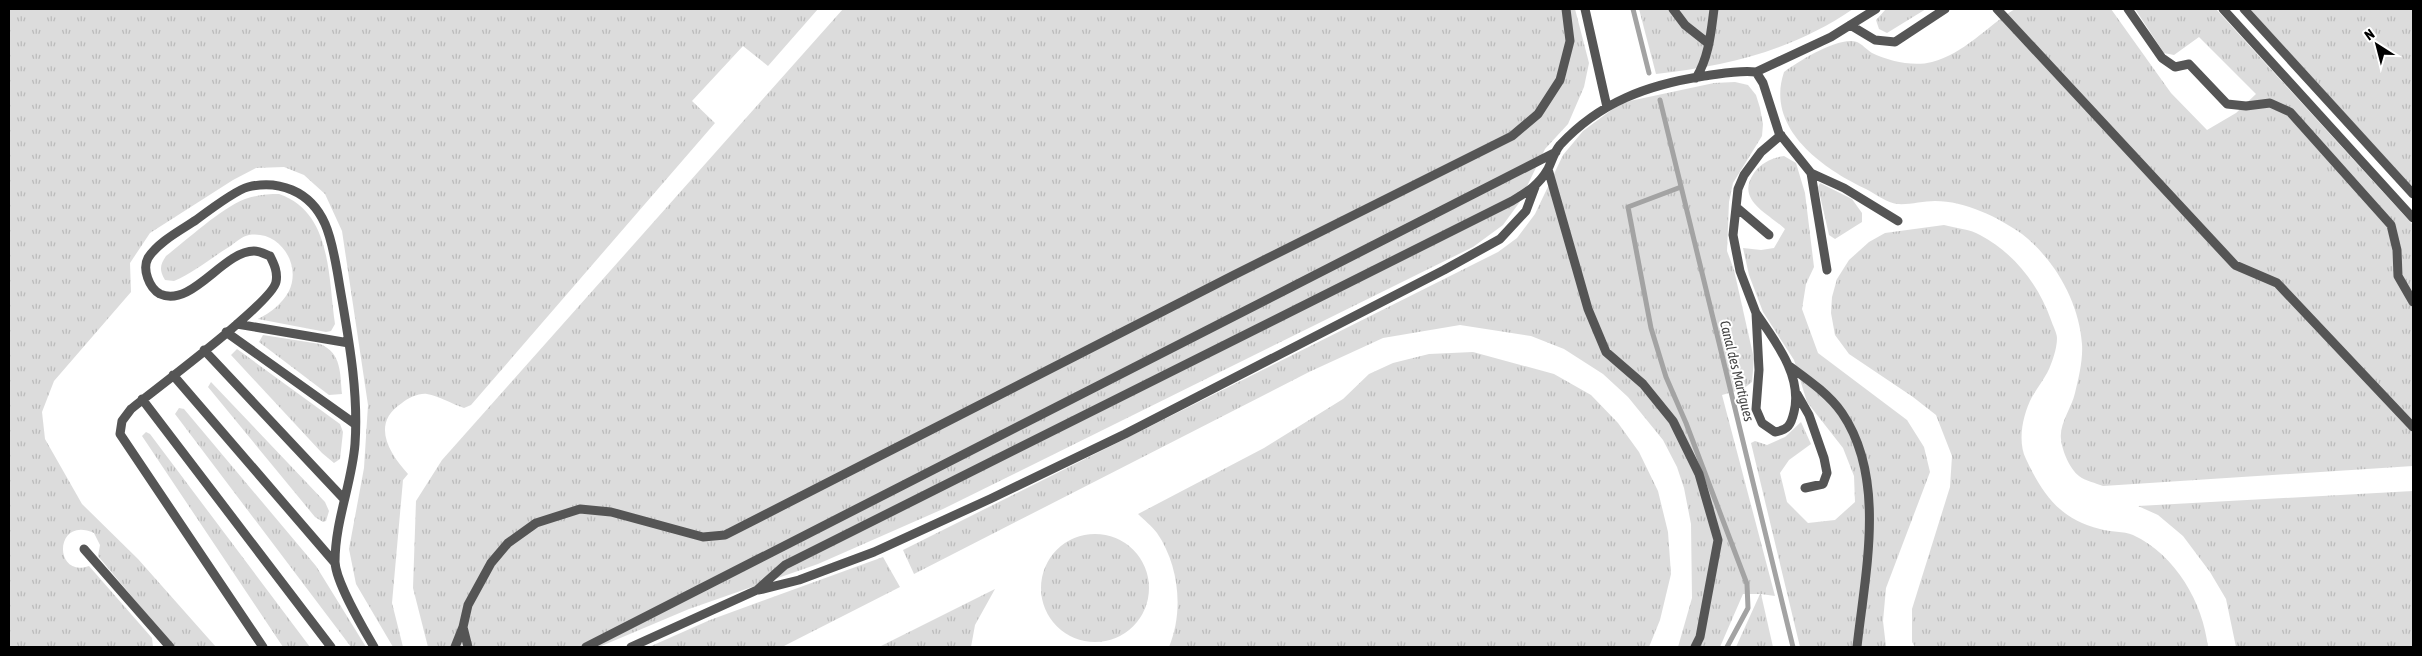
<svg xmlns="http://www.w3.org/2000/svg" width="2422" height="656" font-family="'Asap Condensed',sans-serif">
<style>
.grass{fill:url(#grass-tufts)}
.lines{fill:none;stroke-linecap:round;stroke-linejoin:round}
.stream{stroke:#a3a3a3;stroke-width:5}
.service{stroke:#555;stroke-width:9}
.labels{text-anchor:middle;stroke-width:4;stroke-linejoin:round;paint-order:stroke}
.water-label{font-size:14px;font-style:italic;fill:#444;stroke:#fff}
</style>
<defs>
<pattern id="grass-tufts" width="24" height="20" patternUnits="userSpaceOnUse" patternTransform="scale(1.25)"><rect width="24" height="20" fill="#dcdcdc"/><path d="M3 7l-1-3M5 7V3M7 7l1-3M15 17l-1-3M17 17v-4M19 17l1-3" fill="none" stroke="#bbb"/></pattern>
</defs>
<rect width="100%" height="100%" fill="#fff"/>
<!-- grass -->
<path class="grass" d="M9,9H818L768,66L743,46L692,101L715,123L471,405L464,408C452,404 439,396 427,394C419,393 408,398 402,403C371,423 388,452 408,474L403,480L392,603L403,647H393L356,584L349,549L364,468L368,405L342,231L325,194L304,175L284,167L256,168L233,180L150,233L130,263L131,292L54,381L42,412L45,439L82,504L138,559L216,647H174L98,556L100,545L94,533C54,515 53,579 89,566L152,638L153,647H9Z
M843,9H1575L1589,63L1584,87L1568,124L1545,149L1519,203L1503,225L1473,247L943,509L818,564L689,609L599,647H428L413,588L416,501L442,460Z
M1639,9H1853C1793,50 1728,66 1656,74Z
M1886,9H1926L1887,33L1879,29L1876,20Z
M2015,9H2111L2171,93L2207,130L2236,113L2256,94L2199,37L2174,55L2164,53L2135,9H2216L2413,225V466L2103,486C2096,483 2085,481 2079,476C2070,469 2062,451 2061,439C2059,424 2072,407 2075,393C2079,377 2083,360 2082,344C2079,302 2055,260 2022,234C1998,217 1965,201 1935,201C1923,201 1909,205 1897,204C1888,203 1875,194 1866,189C1822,168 1765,128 1784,72C1799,61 1839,36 1857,42C1862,44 1867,50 1872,53C1889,61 1913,67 1932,62C1964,54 1987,26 2015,9Z
M2250,9H2413V188Z
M1735,82L1748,85L1756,95L1760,108L1763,124L1762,136L1733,183L1729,202L1727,251L1734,270L1754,359L1752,382L1743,389L1722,395L1775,596L1761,594L1773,647H1736L1760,594H1743L1720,647H1678L1692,598L1691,524L1684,488L1677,467L1663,440L1628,397L1603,374L1564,349L1531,336L1460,325L1383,338L1309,372L914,574L903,550L1498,252L1517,238L1535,214L1563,155L1583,131L1610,111L1625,102L1714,83Z
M1784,156L1796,163L1805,193L1814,267L1806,284L1802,309L1818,353L1907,420L1924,447L1930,472L1886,588L1883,621L1886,647H1800L1751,443L1755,441L1767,445L1785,437L1801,422L1811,444L1789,460L1780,473L1787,502L1808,523L1835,520L1855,502L1854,476L1843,448L1807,402L1794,360L1763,312L1749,275L1743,248L1761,250L1774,248L1785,229C1768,213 1735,200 1754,173C1761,163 1772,158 1784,156Z
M1820,183L1852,199L1862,213V222L1835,239L1829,235L1818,187Z
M279,194C332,212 328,277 335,324L331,331L326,332L258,319C270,313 282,304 289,291C302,264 279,230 249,235C242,236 235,243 229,247C211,258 193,273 174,281L165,280C159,270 160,265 166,256C188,239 220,209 245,199C256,195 268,194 279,194Z
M1944,225C1955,228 1970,229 1980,235C2013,252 2039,285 2051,320C2053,326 2057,333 2057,338C2057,346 2054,357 2051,364C2047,376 2038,386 2032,397C2023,414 2017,441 2026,459C2043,495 2060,519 2100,529C2110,532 2124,531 2133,535C2176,555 2203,603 2208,647H1915L1912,642V609L1950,487L1952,456L1936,415L1913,397L1849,354L1835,335L1831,313L1832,297L1837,279L1849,260L1869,242L1885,233Z
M263,335L320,344C342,353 340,374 342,394L329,395L259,342Z
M237,349L340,424L343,432L340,459L334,463L322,453L231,355Z
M1473,352L1554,374L1591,395L1618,423L1639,452L1658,491L1668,532L1671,574L1660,620L1649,647H1169C1184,611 1179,565 1157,533C1152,526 1144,520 1138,514L1264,448L1343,399L1369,374L1393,363L1429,354Z
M211,382L325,502L329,511L326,521L323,522L315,517L208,387Z
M179,408L184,409L316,566L366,647H351L175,414Z
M146,432L150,434L310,647H283L142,436Z
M2413,491V647H2236L2226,599L2210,572L2183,536L2158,515L2138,506Z
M1041 588a54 54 0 1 1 108 0a54 54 0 1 1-108 0Z
M883,557L900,587L782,647H649L710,620Z
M995,589L975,625L971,647H879Z"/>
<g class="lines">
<!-- stream -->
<path class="stream" d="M1633,9L1649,73
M1660,100L1793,647
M1681,187L1628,207L1651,328L1666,377L1686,423L1747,584L1748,608L1727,647"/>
<!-- service -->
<path class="service" d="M1585,9L1607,107
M1673,9L1685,25L1709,44
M1997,9L2235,265L2277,283L2413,427
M2128,9L2162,58L2175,67L2189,64L2227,104L2246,106L2270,103L2290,112L2391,225L2397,250L2398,276L2413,302
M2223,9L2413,218
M2244,9L2413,194
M1850,25L1875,40L1895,42L1945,9
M1756,72L1763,83L1779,133L1811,173
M1696,78C1709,57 1711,32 1714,9
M1548,169L1588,309L1606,352L1643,384L1673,421L1699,474L1718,540L1700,637L1695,647
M1736,207L1769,235
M1827,270L1811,173L1844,188L1898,221
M1756,313C1775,341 1803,376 1794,412C1791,425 1788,430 1775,432L1762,423L1756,409L1759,370L1756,313L1740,271L1733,235L1738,189L1744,175L1761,152L1781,135
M237,324L349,343
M226,332L355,424
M204,350L343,498
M1788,365C1807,379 1829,394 1842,413C1887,479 1865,573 1857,647
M173,375L335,563
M1797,394L1809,415L1824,458L1827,473L1823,484L1805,488
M142,399L331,647
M84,549L170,647
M759,590L799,580L874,552L990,499L1125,434L1444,270L1500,239L1526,211L1535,187
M263,647L120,434L122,421L131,409C155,389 272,303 276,282C278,272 274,264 270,256C265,254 259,251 254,251C223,251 192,308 160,294C149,288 142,269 148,258C158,242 181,230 196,220C208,211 236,190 248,187C264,183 278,184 292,190C327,205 332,242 338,276C347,331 359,388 355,444C352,483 335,521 335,562C336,583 363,628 374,647
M455,647L463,627
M468,647L463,627L468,605L491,563L508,543L536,523L580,509L611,512L703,537L725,535L1234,275L1512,136L1538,114L1560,80L1570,41L1566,9
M586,647C908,480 1234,319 1556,152
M631,647L757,590L785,565L1512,201C1527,192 1539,185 1548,169C1552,161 1554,152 1560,145C1600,102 1647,85 1704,76C1721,74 1738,70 1756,72L1831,37L1876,9"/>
</g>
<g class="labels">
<!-- water labels -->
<g class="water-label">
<text transform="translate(1737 371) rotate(76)" y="5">Canal des Martigues</text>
</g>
</g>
<!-- border -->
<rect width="2422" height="656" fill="none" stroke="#000000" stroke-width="20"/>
<!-- north arrow -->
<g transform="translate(2377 45) rotate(324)" stroke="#ffffff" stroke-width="4" paint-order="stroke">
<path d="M0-4L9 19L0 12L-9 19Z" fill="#000000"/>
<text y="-8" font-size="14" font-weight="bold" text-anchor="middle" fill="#000000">N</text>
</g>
</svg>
